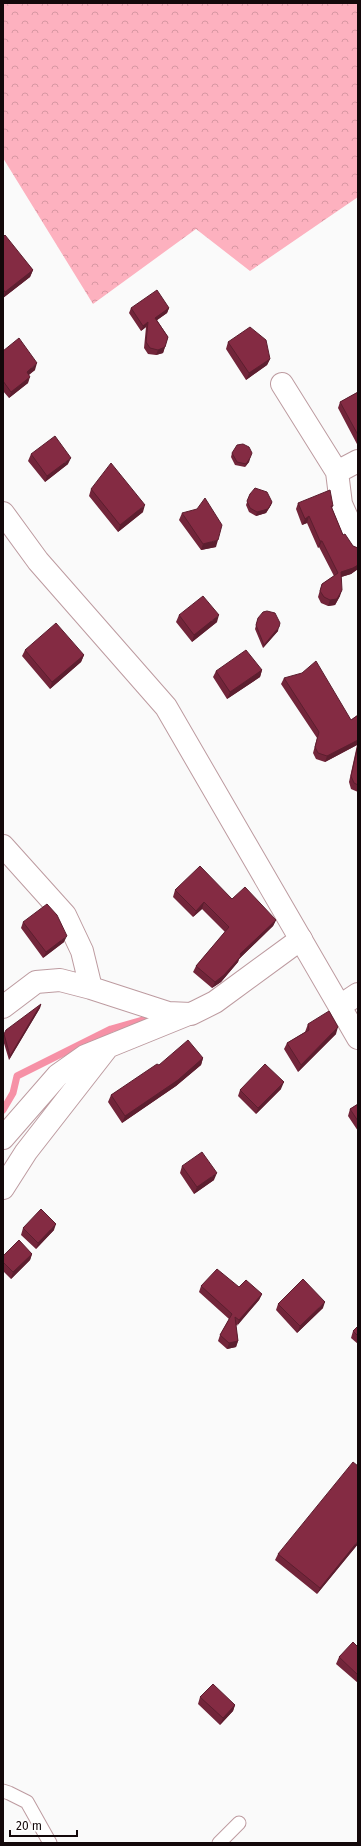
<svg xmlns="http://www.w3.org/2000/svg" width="361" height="1846" font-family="'Fira Sans',sans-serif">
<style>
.park{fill:url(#park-crowns)}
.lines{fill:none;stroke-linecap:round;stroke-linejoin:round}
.stream{stroke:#f691a6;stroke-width:7}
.service-casing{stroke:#bd9ba0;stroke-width:15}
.minor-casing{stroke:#bd9ba0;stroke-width:24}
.secondary-casing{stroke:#bd9ba0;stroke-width:24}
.service{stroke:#fff;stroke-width:13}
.minor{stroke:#fff;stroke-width:22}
.secondary{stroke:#fff;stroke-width:22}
.wall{fill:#72253a}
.shaded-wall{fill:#5c1e2f}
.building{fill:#842b43;stroke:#5c1e2f}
</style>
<defs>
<pattern id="park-crowns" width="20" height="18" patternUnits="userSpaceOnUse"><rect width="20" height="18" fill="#fdb1bf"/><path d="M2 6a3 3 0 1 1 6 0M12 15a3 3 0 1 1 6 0" fill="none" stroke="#d897a3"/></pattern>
</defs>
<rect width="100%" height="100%" fill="#fafafa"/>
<!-- park -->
<path class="park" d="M3,3H358V197L250,271L196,229L93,304L3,158Z"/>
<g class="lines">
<!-- stream -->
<path class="stream" d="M3,1110L13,1093L17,1076L111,1029L157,1016"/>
<!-- service casing -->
<g class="service-casing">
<path id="service" d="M3,1791L9,1793L27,1802L50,1843
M219,1843L239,1823"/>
</g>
<!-- minor casing -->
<g class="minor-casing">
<path id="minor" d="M282,384L337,472L341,504L358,542
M337,472L358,461
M3,846L65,915L82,951L91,988L168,1013L191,1014L215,1002L301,939
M340,1006L358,994
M3,1007L36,982L60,980L91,988
M3,1138L58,1075L85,1056L186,1015
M3,1188L26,1152L107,1048"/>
</g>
<!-- secondary casing -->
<g class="secondary-casing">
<path id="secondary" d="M3,513L38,561L166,707L358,1038"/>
</g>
<!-- service -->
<use href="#service" class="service"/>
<!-- minor -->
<use href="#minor" class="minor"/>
<!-- secondary -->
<use href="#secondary" class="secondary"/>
</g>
<!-- wall -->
<path class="wall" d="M3,237L33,270L30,277L3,298Z
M131,308H169L167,313L157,320L168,337L163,353L156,355L148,354L144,348L146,327L141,331L129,313Z
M228,342L270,359L267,365L246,380L226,349Z
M3,351L35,370L29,375L28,383L9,398L3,391Z
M358,392V446L338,408L340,402Z
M232,453L250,458L249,462L245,467L235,465L231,457Z
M31,454L68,464L45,482L28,461Z
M91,489L143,512L118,532L89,496Z
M250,494L272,502L271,505L266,513L256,516L249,512L246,505Z
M298,503L333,506L332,508L343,535L353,546L358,548V569L351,574L341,577L340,596L335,605L328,606L321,603L318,597L320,590L322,584L334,576L319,547L318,548L307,523L302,525L296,509Z
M182,513L216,547L201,550L179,520Z
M179,615L217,622L192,642L176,622Z
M258,618L278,631L263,648L255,629Z
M25,650L84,655L81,662L50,689L22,656Z
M262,670L260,677L227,699L213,677L216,671Z
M284,678L351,720L358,715V792L351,789L349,782L357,745L325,762L316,759L313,753L317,738L281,684Z
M175,890L232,899L276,920L273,926L239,959L238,962L221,982L212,988L193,972L196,966L225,932L202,909L193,917L173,897Z
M23,922L64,942L43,958L21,928Z
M41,1004L40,1008L9,1060L3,1040L4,1034Z
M308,1024L336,1034L298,1072L284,1049L287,1043L305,1032Z
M203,1058L201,1065L176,1086L122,1123L108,1102L111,1095L159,1065Z
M281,1089L256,1114L238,1096L240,1090Z
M358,1104V1131L348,1116L350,1109Z
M182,1166L214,1180L194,1194L180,1173Z
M23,1228L54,1230L36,1249L21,1235Z
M32,1254L30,1260L11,1279L3,1271V1256Z
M201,1286L239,1287L262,1294L259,1300L236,1326L238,1341L236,1347L227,1349L218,1341L220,1335L229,1319L199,1292Z
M278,1304L323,1308L297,1333L276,1310Z
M358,1326V1344L351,1338L353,1331Z
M358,1544L317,1594L275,1560L278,1554Z
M358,1647V1683L336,1664L339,1657Z
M200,1697L235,1705L233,1711L220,1725L198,1704Z"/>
<!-- shaded-wall -->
<path class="shaded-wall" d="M33,270L30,277L3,298L5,292Z
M169,308L167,313L153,323L155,318Z
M148,322L146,327L141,331L143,326Z
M165,347L163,353L156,355L158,350Z
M270,359L267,365L246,380L249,373Z
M37,363L35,370L24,378L27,372Z
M30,377L28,383L9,398L11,392Z
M71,458L68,464L45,482L47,476Z
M250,458L249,462L245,467L246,464Z
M272,502L271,505L266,513L256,516L257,512Z
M145,505L143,512L118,532L120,525Z
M309,516L307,523L302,525L305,519Z
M218,540L216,547L201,550L203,544Z
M320,541H322L319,547L318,548Z
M358,565V569L351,574L338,578L341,572Z
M342,590L340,596L335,605L328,606L330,600Z
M219,615L217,622L192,642L194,635Z
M279,627L278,631L263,648L264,645Z
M84,655L81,662L50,689L52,682Z
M262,670L260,677L227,699L230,692Z
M358,740L357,745L325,762L327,756Z
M204,902L202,909L193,917L196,911Z
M276,920L273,926L239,959L238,962L221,982L212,988L215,982L240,954Z
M67,936L64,942L43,958L46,952Z
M41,1004L40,1008L9,1060L10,1056Z
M338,1027L336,1034L298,1072L301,1065Z
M203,1058L201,1065L176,1086L122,1123L125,1116Z
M284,1082L281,1089L256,1114L258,1108Z
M217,1173L214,1180L194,1194L197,1187Z
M56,1224L54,1230L36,1249L38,1243Z
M32,1254L30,1260L11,1279L13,1272Z
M262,1294L259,1300L237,1326L239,1320Z
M325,1302L323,1308L297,1333L300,1326Z
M238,1341L236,1347L227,1349L229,1343Z
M358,1541V1544L317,1594L320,1588Z
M235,1705L233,1711L220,1725L223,1718Z"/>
<!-- building -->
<path class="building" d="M5,235L33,270L5,292L3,289V237Z
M157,290L169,308L155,318L168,337L165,347L158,350L150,348L146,342L148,322L143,326L131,308Z
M250,327L266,340L270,359L249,373L228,342Z
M19,338L37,363L27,372L30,377L11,392L3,381V351Z
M358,392V435L340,402Z
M55,436L71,458L47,476L31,454Z
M243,444L249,447L252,453L250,458L246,464L237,462L232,453L237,445Z
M111,463L145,505L120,525L91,489Z
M255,488L267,492L272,502L268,509L257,512L250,508L247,501L250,494Z
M330,490L333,506H331L343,535L345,534L353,546L358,548V565L353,568L341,572L342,590L337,599L330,600L324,597L320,591L322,584L338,573L322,541H320L309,516L305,519L298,503Z
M205,498L222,525L218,540L203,544L182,513L197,509Z
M203,596L219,615L194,635L179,615Z
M267,611L275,613L280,623L279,627L264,645L256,625L258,618L263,612Z
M56,623L84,655L52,682L25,650Z
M246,650L262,670L230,692L216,671Z
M316,661L351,720L358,715V740L327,756L318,753L315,747L319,732L284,678L302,673Z
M358,745V785L354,783L351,776Z
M200,866L232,899L245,887L276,920L240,954L241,956L224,975L215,982L196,966L229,927L204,902L196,911L175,890Z
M47,904L57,915L67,936L46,952L23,922Z
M41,1004L10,1056L4,1034L6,1030Z
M329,1011L338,1027L301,1065L287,1043L309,1030L308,1024Z
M188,1040L203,1058L178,1080L125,1116L111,1095L157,1064L159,1065Z
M265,1064L284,1082L258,1108L240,1090Z
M358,1104V1121L350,1109Z
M202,1152L217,1173L197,1187L182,1166Z
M41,1209L56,1224L38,1243L23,1228Z
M19,1240L32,1254L13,1272L3,1262V1256Z
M217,1269L239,1287L246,1280L262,1294L239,1320L235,1317L238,1341L229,1343L220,1335L232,1314L201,1286Z
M303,1279L325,1302L300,1326L278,1304Z
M358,1326V1336L353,1331Z
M353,1462L358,1466V1541L320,1588L278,1554Z
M353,1642L358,1647V1675L339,1657Z
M213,1684L235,1705L223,1718L200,1697Z"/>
<!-- border -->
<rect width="361" height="1846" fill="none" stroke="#13080a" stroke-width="8"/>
<!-- scale -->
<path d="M10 1830v6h67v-6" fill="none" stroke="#13080a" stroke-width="2"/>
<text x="16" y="1830" font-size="12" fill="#13080a" stroke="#ffffff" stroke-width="3" paint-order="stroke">20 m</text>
</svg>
